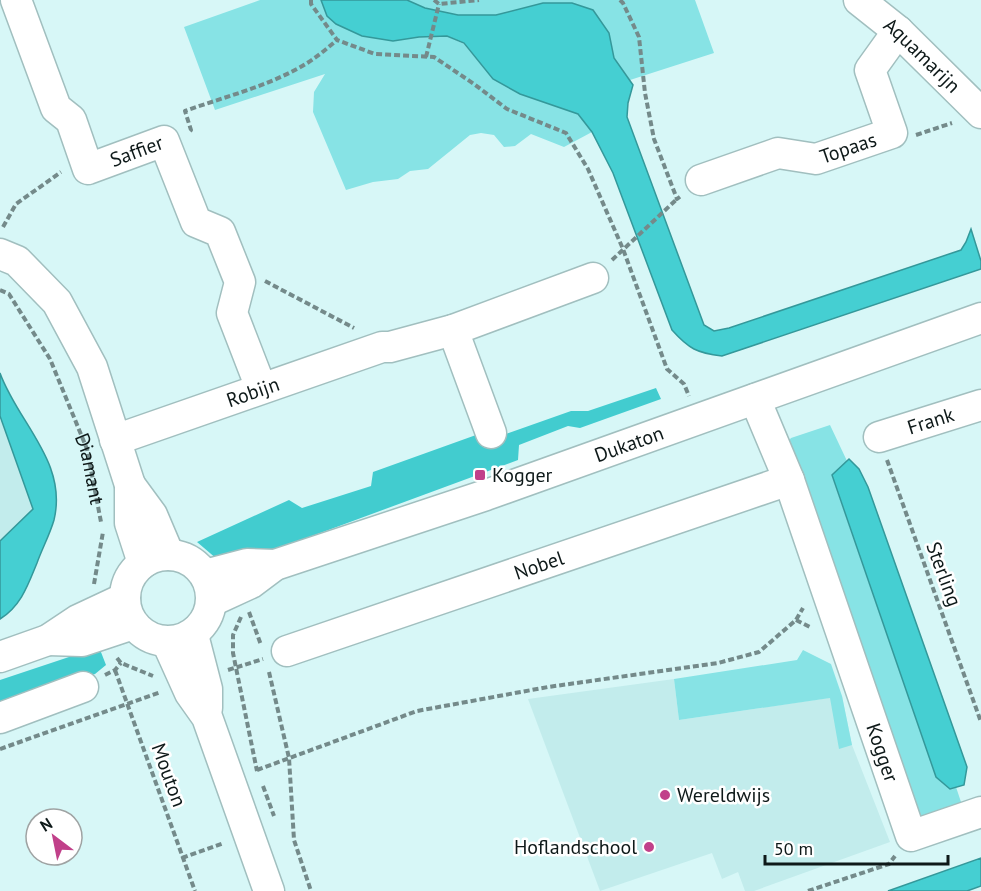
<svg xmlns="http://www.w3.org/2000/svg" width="981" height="891" font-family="'PT Sans',sans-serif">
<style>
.built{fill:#c2ecec}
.green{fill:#87e3e5}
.forest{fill:#42cccf}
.water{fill:#45cfd2;stroke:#34989a;stroke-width:1.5}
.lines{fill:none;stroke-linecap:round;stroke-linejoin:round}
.minor-casing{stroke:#a1bfbf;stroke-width:33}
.path{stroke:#748a8a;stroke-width:4;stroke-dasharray:6 3;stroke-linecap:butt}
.minor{stroke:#fff;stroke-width:30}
.poi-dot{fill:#c1408a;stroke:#fff;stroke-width:2}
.labels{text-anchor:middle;stroke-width:5;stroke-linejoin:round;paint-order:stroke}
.street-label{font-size:20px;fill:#0e1919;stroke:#fff}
.poi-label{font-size:20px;fill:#0e1919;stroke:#fff;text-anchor:start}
</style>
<rect width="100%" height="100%" fill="#d7f7f7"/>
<!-- built -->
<path class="built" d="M0,419L7,433L33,509L0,541Z
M674,679L679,720L842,696L852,745L890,842L754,891H745L738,872L722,879L712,853L600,891L528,699Z"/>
<!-- green -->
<path class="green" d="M260,0H321L327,16L393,41L419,37L447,36L464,44L493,79L520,94L578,114L592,132L564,147L531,134L515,146L504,147L494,135L481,133L470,135L428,169L410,171L398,179L373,182L346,190L313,112L314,92L325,74L215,110L184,27Z
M407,0H695L714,53L630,80L614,58L609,33L593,10L572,3H543L496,15H458L425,8Z
M830,425L847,461L832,476L936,777L950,789L956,787L963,808L930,820L916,817L782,449L791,438Z
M803,650L831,664L842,696L852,745L839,749L830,698L679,720L674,679L797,660Z"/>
<!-- forest -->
<path class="forest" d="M656,388L661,399L580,428L568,426L519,445L518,460L277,549L224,565L197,542L289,500L302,508L371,486L373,472L476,435L480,443L571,411H588Z
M99,647L106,665L95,674L0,707V680Z"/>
<!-- water -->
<path class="water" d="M321,0H407L425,8L458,15H496L543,3H572L593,10L609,33L614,58L633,85L628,103L627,117L704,325L714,331L729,328L961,250L966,242L971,229L981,261V269L722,356C697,353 689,349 672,330L613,173L592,132L578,114L520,94L493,79L464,43L447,36L419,37L393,41L362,36L336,24L327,16Z
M0,373C18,423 68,462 54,520C50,534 42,549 37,563C28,585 21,606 0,619V541L33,509L0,416Z
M849,459L859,469L868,487L967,767L964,785L950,789L936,777L832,475Z
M981,858V886L967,891H888Z"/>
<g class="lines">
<!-- minor casing -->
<g class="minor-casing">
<g id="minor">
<path id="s2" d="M16,0L56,108L71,120L88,169L164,141L196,222L220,232L240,282L232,313L261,388"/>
<path id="s3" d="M859,0L898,31L981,113"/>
<path id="s4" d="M701,180L778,153L816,159L892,133L870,70L898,31"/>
<path d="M0,254L17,261L57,302L92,367L130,485V523L143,563"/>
<path d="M453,330L491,433"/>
<path id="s5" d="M755,399L789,480L911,836L981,812"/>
<path id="s6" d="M879,437L981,405"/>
<path id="s7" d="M115,440L382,347H390L453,330L593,278"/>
<path d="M130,485L152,515L169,555"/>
<circle cx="168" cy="598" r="43"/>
<path d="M205,575L247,564L275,565"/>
<path id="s8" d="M212,601L251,583L275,565L486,495L981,318"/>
<path d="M193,635L207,689V708"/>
<path d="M48,640L82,641L133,624"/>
<path d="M167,642L190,693L207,717L269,891"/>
<path id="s9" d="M287,651L789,480"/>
<path d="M0,657L48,640L78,620L125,598"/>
<path d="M0,718L83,687"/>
</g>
</g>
<!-- path -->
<g class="path">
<path d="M311,0V4L337,40L375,54L434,57L474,84L507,109L566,133L588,169L623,249L667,369L684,384L689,396"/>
<path d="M434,0L439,4L479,0"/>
<path d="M620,0L623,3L639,37L645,93L654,139L677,199L681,196"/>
<path d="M426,57L439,4"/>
<path d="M190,131L191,130L185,111C221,98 261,88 295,70C311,62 324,51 337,40"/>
<path d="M916,135L952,123"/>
<path d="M3,227L16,204L61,172"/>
<path d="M612,260L677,199"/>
<path d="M265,281L354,328"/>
<path id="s1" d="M0,290L9,294L50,359L87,449L101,522"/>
<path d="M887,460L981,722"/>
<path d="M94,584L103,532"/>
<path d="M249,612L261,645"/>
<path d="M241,617L233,635V653L257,771"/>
<path d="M796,620L812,628"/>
<path d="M117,658L121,663L153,676"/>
<path d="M115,670L195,891"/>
<path d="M228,670L263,659"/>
<path d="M269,672L289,758L294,840L311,891"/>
<path d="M105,675L115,670L121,663"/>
<path d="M0,749L161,692"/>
<path d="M257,770L417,711L548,687L718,663L759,652L796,620L803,608"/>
<path d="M263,786L274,816"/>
<path d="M182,858L224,843"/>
<path d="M808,891L889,864L895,856"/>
</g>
<!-- minor -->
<use href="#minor" class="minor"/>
</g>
<!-- markers -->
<g class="poi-dot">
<rect x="474" y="469" width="12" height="12" rx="3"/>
<circle cx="665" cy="795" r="6"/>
<circle cx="649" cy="847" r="6"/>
</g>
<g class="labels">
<!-- street labels -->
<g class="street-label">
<text dy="7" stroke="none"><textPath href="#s3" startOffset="84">Aquamarijn</textPath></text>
<text dy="7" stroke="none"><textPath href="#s4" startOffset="154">Topaas</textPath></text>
<text dy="7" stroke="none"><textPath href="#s2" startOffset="238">Saffier</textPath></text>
<text dy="7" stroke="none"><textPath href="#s7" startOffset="146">Robijn</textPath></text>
<text dy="7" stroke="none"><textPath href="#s6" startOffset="54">Frank</textPath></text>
<text dy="7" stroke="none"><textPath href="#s8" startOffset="447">Dukaton</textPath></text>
<text dy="7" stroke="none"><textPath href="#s1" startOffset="204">Diamant</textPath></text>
<text dy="7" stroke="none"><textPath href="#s9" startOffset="266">Nobel</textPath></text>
<text transform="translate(944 574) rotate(70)" y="7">Sterling</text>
<text dy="7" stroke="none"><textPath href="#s5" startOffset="376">Kogger</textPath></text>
<text transform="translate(169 775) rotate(70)" y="7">Mouton</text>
</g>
<!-- poi labels -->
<g class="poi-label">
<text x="492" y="482">Kogger</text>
<text x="677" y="802">Wereldwijs</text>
<text x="637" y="854" text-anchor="end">Hoflandschool</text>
</g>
</g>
<!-- north arrow -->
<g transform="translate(54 837) rotate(328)"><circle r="28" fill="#ffffff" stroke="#9fa3a3" stroke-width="1.5"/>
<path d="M0-4.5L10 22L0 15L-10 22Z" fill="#c1408a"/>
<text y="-9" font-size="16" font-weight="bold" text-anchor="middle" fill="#0e1919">N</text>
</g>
<!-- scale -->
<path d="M765 855v9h183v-9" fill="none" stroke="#0e1919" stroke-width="3"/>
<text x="774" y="855" font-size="18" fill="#0e1919" stroke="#ffffff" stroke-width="4.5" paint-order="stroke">50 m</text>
</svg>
